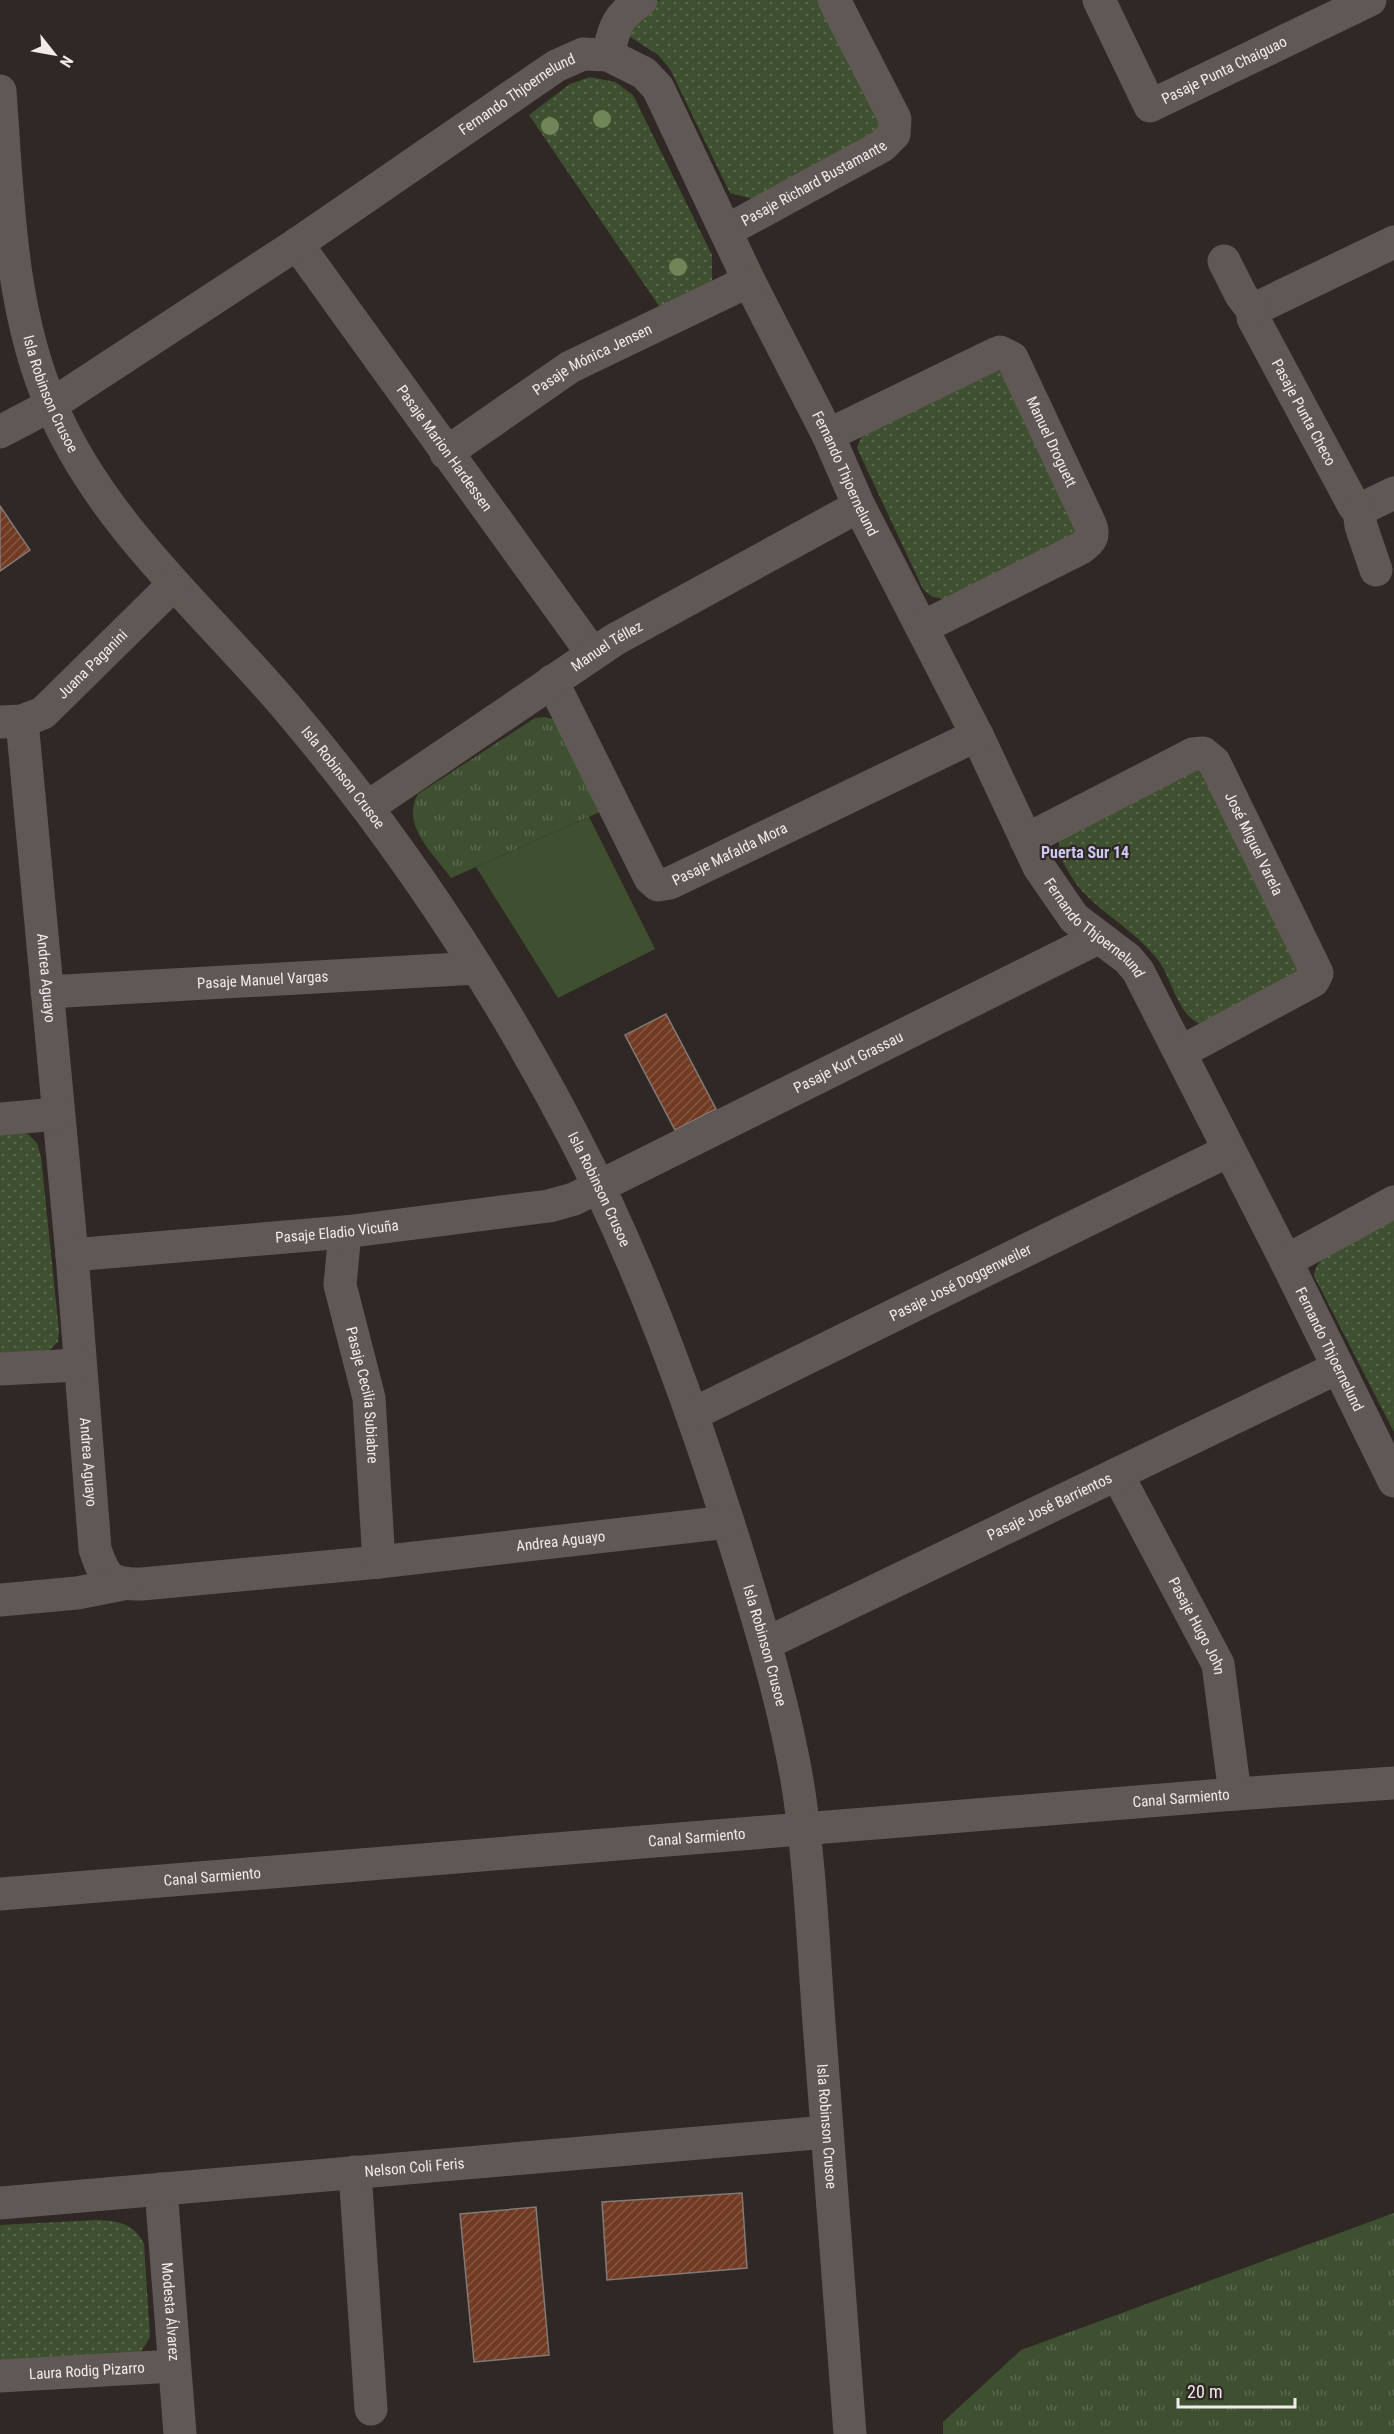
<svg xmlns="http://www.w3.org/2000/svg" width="1394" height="2434" font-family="'Roboto Condensed',sans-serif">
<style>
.grass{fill:url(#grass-tufts)}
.park{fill:url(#park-dots)}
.pitch{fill:#3f5031}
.building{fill:url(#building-hatch);stroke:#837a77;stroke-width:1.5}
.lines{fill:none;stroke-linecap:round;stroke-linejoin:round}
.minor{stroke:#605854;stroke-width:33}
.tree{fill:#708659}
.labels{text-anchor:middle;stroke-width:4.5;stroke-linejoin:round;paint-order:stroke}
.street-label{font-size:15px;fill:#f0ebe9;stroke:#2f2825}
.neighbourhood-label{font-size:16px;font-weight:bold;fill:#cbc9f4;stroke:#2f2825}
</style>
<defs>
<pattern id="grass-tufts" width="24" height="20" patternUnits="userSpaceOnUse" patternTransform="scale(1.5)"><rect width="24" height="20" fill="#3f5031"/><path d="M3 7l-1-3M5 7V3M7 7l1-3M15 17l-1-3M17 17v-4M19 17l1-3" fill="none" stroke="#5b694f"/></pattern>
<pattern id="park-dots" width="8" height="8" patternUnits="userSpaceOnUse" patternTransform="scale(1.5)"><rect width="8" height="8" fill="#3f5031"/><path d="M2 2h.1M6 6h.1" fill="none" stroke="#5b694f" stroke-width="1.8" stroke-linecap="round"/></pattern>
<pattern id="building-hatch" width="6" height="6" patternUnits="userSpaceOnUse" patternTransform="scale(1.5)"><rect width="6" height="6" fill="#713a22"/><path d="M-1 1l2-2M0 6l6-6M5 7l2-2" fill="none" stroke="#865742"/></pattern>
</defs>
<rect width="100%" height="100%" fill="#2f2825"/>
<!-- grass -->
<path class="grass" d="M545,717L556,720L602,811L451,878C434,854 400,825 418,794L535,718Z
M1394,2213V2434H943V2422L1021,2350Z"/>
<!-- park -->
<path class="park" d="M660,0H823L881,115L879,129L753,199L730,193L670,69L658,55L629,36L642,11Z
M590,77L615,82L633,95L712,255V281L661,309L529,115L570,84Z
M987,369L1004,371L1079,520L1073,541L945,600L931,596L923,589L857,448L862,435Z
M1197,769L1203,772L1300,971L1200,1024C1177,1014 1172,978 1158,960C1136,932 1110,919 1086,895C1074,884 1066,867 1058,853L1060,837Z
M0,1129H23L37,1143L41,1157L59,1331L58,1342L45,1354L0,1357Z
M1394,1219V1432L1314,1276C1314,1251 1374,1230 1394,1219Z
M97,2220C118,2221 134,2223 144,2244L150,2337L140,2353L0,2362V2225Z"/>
<!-- pitch -->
<path class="pitch" d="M589,817L655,949L558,998L476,867Z"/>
<!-- building -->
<path class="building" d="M0,506L30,550L0,571Z
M666,1014L716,1109L675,1130L625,1035Z
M742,2193L747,2268L607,2280L602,2202Z
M536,2207L549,2355L474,2362L460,2214Z"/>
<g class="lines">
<!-- minor -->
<g class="minor">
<path id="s1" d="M1099,0L1150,106L1370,0"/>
<path d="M608,55C615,26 616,18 641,0"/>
<path id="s2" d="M0,91C8,197 9,308 52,407C103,526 207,613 289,710C399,840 495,985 574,1137C641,1266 691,1405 735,1544C759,1621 783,1700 797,1780C810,1860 813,1942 819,2023C829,2160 840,2297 850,2434"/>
<path id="s3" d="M726,231L882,146L894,134L895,119L834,0"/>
<path id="s4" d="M1394,242L1261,306L1254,312L1253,318L1354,506L1359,510L1394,493"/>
<path id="s5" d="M297,244L592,653"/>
<path d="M1224,261L1241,295L1254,312"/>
<path id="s6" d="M0,432L51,405L297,244L556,66L583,54L608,55L644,73L658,88L749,281L828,435L859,506L977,735L1039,867L1074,918L1128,959L1138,971L1286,1261L1394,1481"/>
<path id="s7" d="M828,435L995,354L1000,352L1012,358L1090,524C1095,536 1091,541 1081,548L923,627"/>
<path id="s8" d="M446,453L570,367L749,281"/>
<path d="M1359,510L1361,526L1376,570"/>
<path id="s9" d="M552,681L650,878L658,885L670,883L977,735"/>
<path id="s10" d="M22,721L72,1255L95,1549C105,1579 110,1584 142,1584L379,1562L728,1522"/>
<path id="s11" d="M2,722L22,721L43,713L174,584"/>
<path id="s12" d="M368,807L614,640L859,506"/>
<path id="s13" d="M1026,840L1193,754L1203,753L1214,762L1317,973L1313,981L1181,1052"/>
<path id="s14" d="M47,992L477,968"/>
<path d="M0,1119L57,1114"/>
<path id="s15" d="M345,1232L340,1285L369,1398L379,1562"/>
<path id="s16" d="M72,1255L345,1232L549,1206L574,1199L1098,938"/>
<path d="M1286,1261L1394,1202"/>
<path d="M0,1369L79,1365"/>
<path id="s17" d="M693,1414L1228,1151"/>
<path id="s18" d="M1117,1474L1218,1664L1235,1794"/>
<path d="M0,1600L77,1593L123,1584"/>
<path id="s19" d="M765,1644L1337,1368"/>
<path id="s20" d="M0,1894L1235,1794L1394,1783"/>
<path d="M355,2172L371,2409"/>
<path id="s21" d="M161,2189L180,2434"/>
<path id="s22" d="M0,2203L827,2132"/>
<path id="s23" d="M0,2376L174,2366"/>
</g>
</g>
<!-- trees -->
<g class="tree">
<circle cx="602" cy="119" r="9"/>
<circle cx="550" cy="126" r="9"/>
<circle cx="678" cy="267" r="9"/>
</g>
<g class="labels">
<!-- street labels -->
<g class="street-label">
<text dy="5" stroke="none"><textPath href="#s1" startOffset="200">Pasaje Punta Chaiguao</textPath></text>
<text dy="5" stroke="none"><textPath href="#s6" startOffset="618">Fernando Thjoernelund</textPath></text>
<text dy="5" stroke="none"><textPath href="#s3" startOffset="100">Pasaje Richard Bustamante</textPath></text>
<text dy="5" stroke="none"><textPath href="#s8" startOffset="174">Pasaje Mónica Jensen</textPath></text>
<text dy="5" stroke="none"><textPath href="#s2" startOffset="309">Isla Robinson Crusoe</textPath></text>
<text dy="5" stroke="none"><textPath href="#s4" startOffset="270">Pasaje Punta Checo</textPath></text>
<text dy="5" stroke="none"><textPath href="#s7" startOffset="297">Manuel Droguett</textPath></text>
<text dy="5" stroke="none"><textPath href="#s5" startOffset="252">Pasaje Marion Hardessen</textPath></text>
<text dy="5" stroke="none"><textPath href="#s6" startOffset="1210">Fernando Thjoernelund</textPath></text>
<text dy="5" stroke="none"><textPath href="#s12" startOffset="288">Manuel Téllez</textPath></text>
<text dy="5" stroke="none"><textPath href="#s11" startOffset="112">Juana Paganini</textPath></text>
<text dy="5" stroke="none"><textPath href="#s2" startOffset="795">Isla Robinson Crusoe</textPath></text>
<text dy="5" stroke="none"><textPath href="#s13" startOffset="303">José Miguel Varela</textPath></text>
<text dy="5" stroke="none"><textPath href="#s9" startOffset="309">Pasaje Mafalda Mora</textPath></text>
<text dy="5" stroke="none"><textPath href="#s6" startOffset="1732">Fernando Thjoernelund</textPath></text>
<text dy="5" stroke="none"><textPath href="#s10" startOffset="258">Andrea Aguayo</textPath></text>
<text dy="5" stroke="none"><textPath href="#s14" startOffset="216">Pasaje Manuel Vargas</textPath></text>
<text dy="5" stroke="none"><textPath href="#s16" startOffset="812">Pasaje Kurt Grassau</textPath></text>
<text dy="5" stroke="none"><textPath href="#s2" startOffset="1281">Isla Robinson Crusoe</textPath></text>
<text dy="5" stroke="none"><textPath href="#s16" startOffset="266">Pasaje Eladio Vicuña</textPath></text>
<text dy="5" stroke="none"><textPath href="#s17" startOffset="298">Pasaje José Doggenweiler</textPath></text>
<text dy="5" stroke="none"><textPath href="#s6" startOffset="2218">Fernando Thjoernelund</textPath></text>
<text dy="5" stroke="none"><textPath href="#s15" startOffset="166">Pasaje Cecilia Subiabre</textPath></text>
<text dy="5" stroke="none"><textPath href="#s10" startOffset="744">Andrea Aguayo</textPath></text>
<text dy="5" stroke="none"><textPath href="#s19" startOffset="316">Pasaje José Barrientos</textPath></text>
<text dy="5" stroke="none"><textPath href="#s10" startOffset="1318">Andrea Aguayo</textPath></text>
<text dy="5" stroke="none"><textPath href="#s18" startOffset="172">Pasaje Hugo John</textPath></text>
<text dy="5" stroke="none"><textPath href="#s2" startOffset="1767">Isla Robinson Crusoe</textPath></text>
<text dy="5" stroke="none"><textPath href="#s20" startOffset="1185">Canal Sarmiento</textPath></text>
<text dy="5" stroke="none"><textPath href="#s20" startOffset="699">Canal Sarmiento</textPath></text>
<text dy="5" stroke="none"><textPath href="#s20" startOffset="213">Canal Sarmiento</textPath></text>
<text dy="5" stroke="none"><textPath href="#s2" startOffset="2253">Isla Robinson Crusoe</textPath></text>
<text dy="5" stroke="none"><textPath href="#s22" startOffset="416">Nelson Coli Feris</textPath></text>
<text dy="5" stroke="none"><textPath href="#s21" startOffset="123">Modesta Álvarez</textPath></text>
<text dy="5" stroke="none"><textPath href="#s23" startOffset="87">Laura Rodig Pizarro</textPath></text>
</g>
<!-- neighbourhood labels -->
<g class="neighbourhood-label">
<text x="1085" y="858">Puerta Sur 14</text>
</g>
</g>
<!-- north arrow -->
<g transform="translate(54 54) rotate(121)" stroke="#2f2825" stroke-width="4.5" paint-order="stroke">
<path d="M0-4.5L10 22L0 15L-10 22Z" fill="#f0ebe9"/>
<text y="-9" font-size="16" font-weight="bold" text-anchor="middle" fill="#f0ebe9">N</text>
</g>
<!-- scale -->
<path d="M1178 2398v9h117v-9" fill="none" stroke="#f0ebe9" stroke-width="3"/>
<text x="1187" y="2398" font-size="18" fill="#f0ebe9" stroke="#2f2825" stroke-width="4.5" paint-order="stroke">20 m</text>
</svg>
